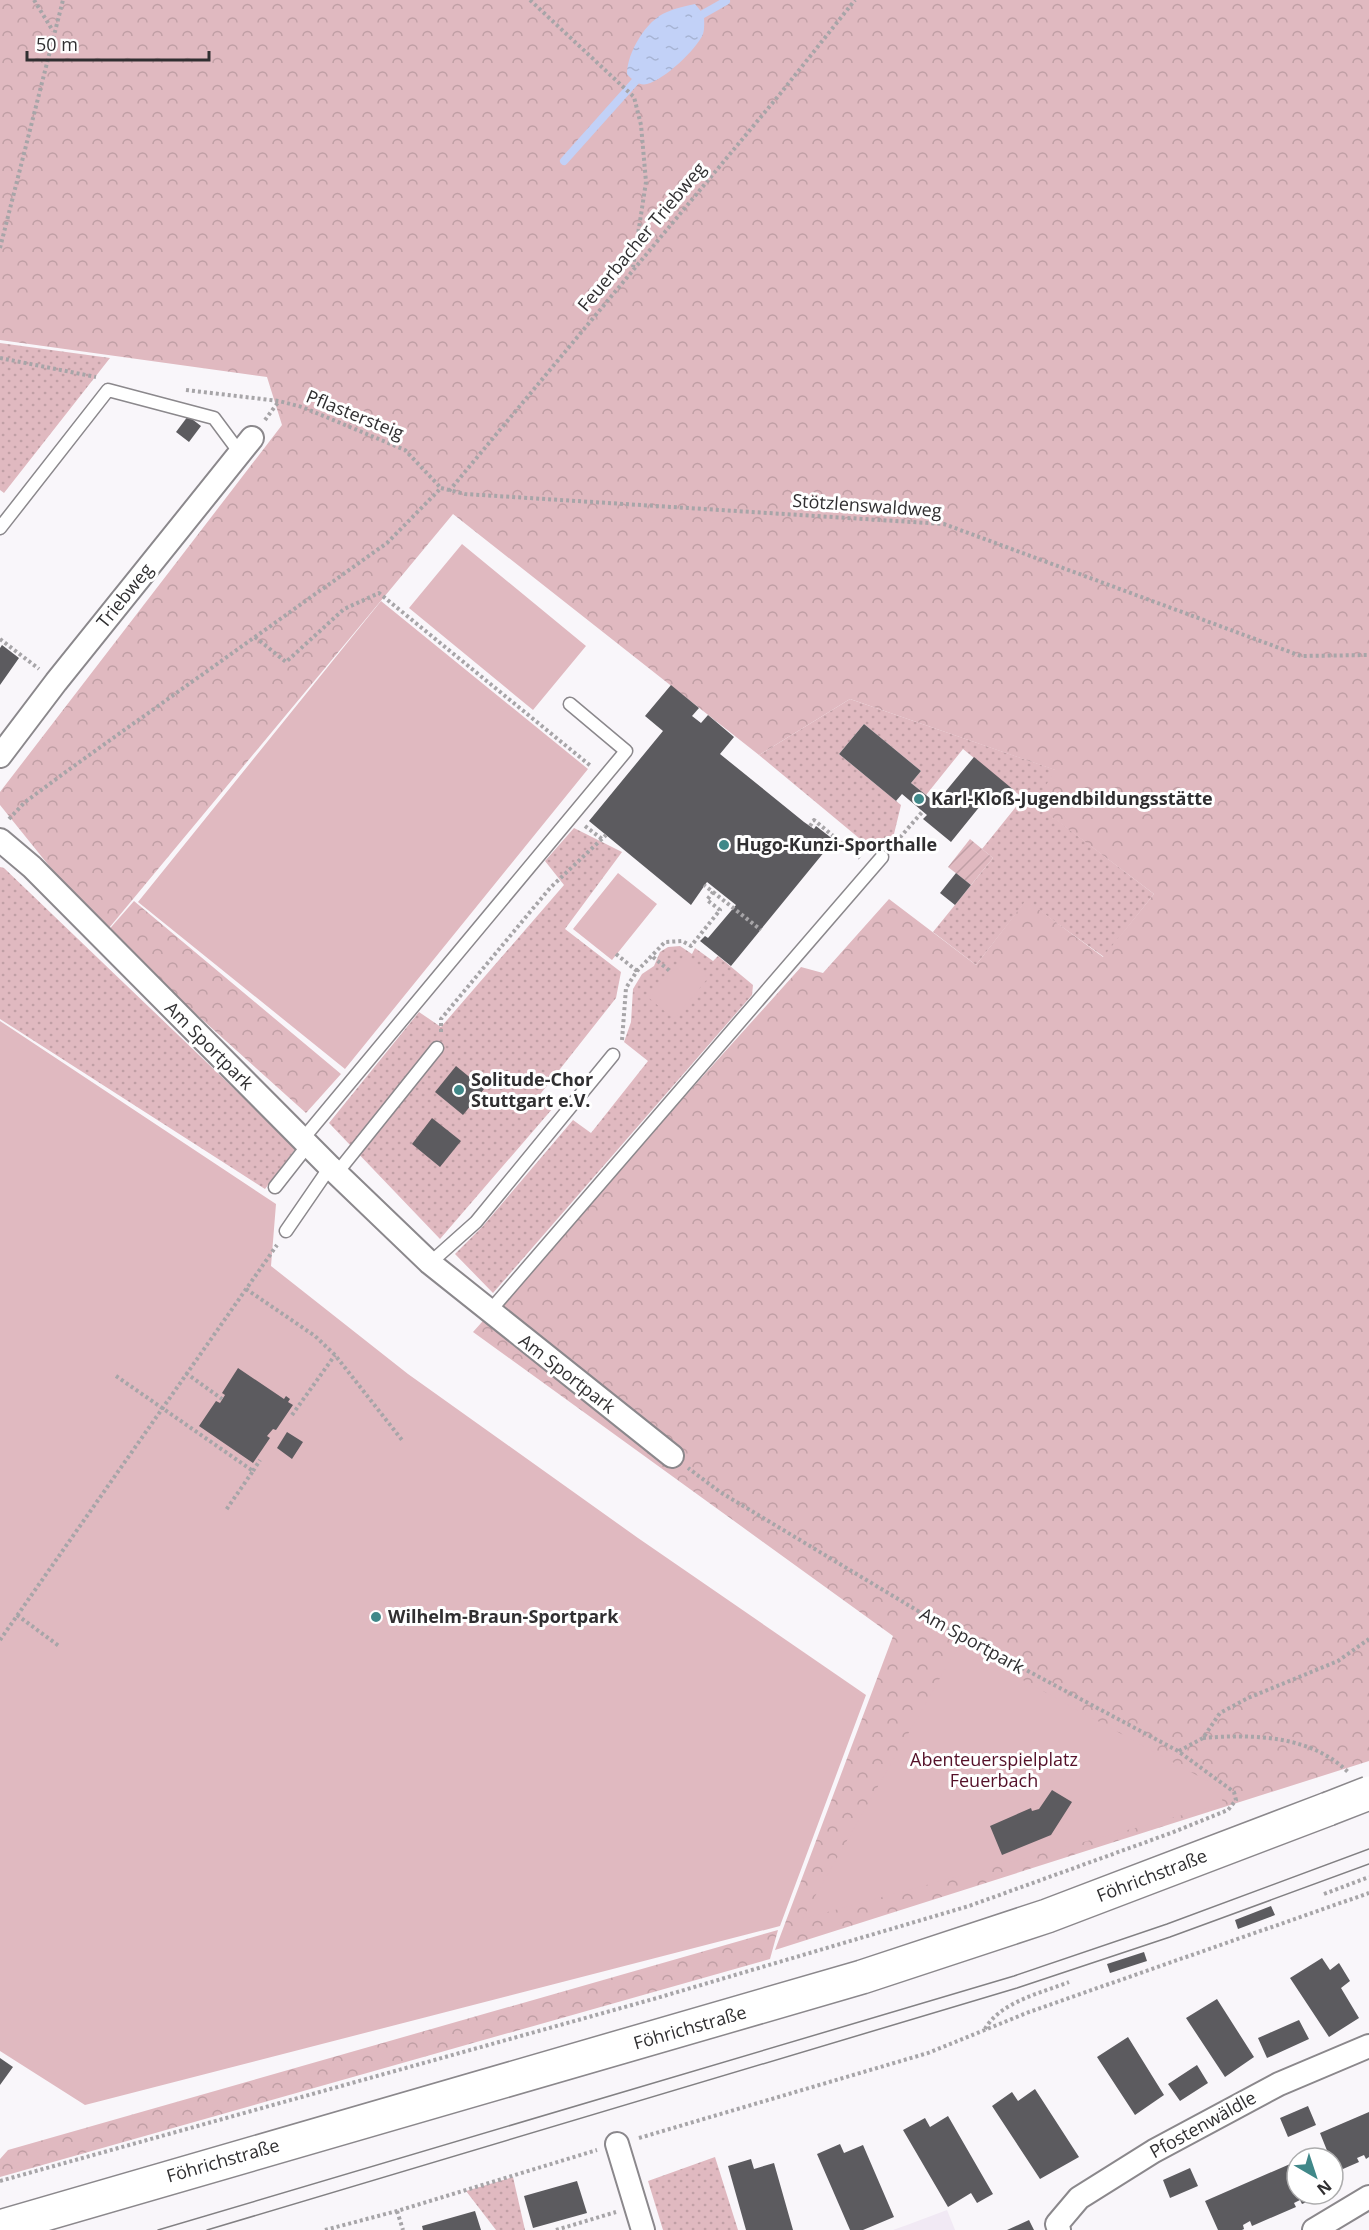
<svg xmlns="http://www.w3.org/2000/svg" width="1369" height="2230" font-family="'Open Sans',sans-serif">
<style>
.built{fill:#f1e9f4}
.grass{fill:url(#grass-dots)}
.forest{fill:url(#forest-crowns)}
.park{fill:#e0b9c0}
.garden{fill:url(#garden-furrows)}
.water{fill:url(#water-ripples)}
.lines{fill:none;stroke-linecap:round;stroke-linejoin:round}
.stream{stroke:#c2d1f7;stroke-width:8}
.building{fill:#5c5b5f}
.lane-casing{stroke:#8b888c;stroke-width:15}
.street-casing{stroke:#8b888c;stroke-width:26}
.primary-casing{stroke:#8b888c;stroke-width:36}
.path{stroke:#a7a5a8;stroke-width:4;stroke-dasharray:3 3;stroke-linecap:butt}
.lane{stroke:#fff;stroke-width:12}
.street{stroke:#fff;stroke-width:22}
.primary{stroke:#fff;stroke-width:33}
.tram{stroke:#828083;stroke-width:1.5}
.primary-bridge-casing{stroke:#8b888c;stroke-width:36;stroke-linecap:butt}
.primary-bridge{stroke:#fff;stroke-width:33}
.poi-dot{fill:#408889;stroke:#fff;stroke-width:2}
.labels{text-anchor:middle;stroke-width:6;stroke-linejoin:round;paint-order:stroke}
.street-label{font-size:18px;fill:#302f31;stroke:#fff}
.poi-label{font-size:18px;font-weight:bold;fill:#302f31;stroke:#fff;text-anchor:start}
.park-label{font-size:18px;fill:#551129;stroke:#fff}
</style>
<defs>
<pattern id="grass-dots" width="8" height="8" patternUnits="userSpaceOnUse" patternTransform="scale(1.5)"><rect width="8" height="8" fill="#e0b9c0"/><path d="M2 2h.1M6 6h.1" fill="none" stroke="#c09fa5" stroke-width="1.8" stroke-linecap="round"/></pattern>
<pattern id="forest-crowns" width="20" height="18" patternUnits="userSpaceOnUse" patternTransform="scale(1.5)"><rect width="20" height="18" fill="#e0b9c0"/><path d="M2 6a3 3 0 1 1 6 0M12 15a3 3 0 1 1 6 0" fill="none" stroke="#c09fa5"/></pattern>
<pattern id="garden-furrows" width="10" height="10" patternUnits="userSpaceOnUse" patternTransform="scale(1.5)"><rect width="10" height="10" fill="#e0b9c0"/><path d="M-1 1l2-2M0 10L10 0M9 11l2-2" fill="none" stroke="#c09fa5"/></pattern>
<pattern id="water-ripples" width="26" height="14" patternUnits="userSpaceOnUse" patternTransform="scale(1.5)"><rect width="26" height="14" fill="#c2d1f7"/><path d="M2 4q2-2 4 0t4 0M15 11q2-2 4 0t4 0" fill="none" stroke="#a7b4d4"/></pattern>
</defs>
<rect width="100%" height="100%" fill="#f9f6fa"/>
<!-- built -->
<path class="built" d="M947,2210L955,2230H893L907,2225Z"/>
<!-- grass -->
<path class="grass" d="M0,343L110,358L4,493L0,490Z
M850,699L1056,770L1036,804L1154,894L1104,957L1026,901L976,965L933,932L993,858L982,849L1023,798L963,749L926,795L911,783L921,771L864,724L839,754L901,805L894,834L877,853L759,755Z
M574,828L622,852L565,929L621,972L616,998L538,1097L553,1108L440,1239L329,1123L419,1012L441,1027L564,885L545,861Z
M0,867L4,868L296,1148L265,1189L0,1019Z
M680,946L692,954L695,948L713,961L718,956L753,985L752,995L493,1293L455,1254L483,1226L573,1120L591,1133L648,1061L624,1042L631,1022L633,989L642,974L654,966L660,952L668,947Z
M715,2157L738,2230H663L648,2181Z
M513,2177L525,2230H496L466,2191Z"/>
<!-- forest -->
<path class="forest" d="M0,0H1369V1761L775,1950L893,1636L473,1332L801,967L823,973L889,899L976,965L1026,900L1103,957L1154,894L1035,804L1055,770L850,699L759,755L453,514L104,934L0,805V792L282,425L267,377L0,340Z
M134,901L341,1074L306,1113L106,933Z
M778,1930L770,1959L0,2177V2159L8,2150Z"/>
<!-- park -->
<path class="park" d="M462,544L586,646L533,710L409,608Z
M381,601L588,769L345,1069L138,902Z
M618,873L657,904L612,960L573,929Z
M683,957L708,978L674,1019L649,998Z
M0,1021L276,1204L271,1266L408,1374L638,1538L866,1695L780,1926L85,2105L0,2051Z
M959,1645L1220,1788L1223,1804L802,1919Z"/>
<!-- garden -->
<path class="garden" d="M970,839L993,858L971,885L948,867Z"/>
<!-- water -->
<path class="water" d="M695,4L704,15C704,20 705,28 703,34C697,49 664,80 647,84C639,86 632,80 627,74C627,53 646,20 667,12C676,8 686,6 695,4Z"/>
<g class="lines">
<!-- stream -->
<path class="stream" d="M696,18L726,1
M564,161L640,76"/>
</g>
<!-- building -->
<path class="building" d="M188,416L201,426L189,442L176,432Z
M2,645L19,658L0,685V648Z
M671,685L699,708L692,716L701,723L708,715L734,737L720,754L804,822L814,829L816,826L834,840L731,966L700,941L705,936L708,938L736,905L707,882L691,905L589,821L663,731L645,716Z
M864,724L921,771L911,783L936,803L974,757L1015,791L1003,806L989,795L951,842L923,819L927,815L902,794L896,801L839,754Z
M956,873L971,885L955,905L940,893Z
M456,1066L484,1089L463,1115L435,1092Z
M432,1118L461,1141L440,1167L412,1144Z
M238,1368L284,1399L286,1396L290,1399L288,1402L293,1405L276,1430L273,1429L267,1436L270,1438L253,1463L199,1426L216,1401L220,1403L225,1395L222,1393Z
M287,1432L303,1442L292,1459L277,1448Z
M1052,1790L1072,1802L1051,1835L1002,1855L990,1826L1031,1808L1032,1811L1039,1809Z
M1271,1906L1275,1915L1238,1929L1235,1920Z
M1144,1952L1147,1961L1110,1973L1107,1964Z
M1322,1958L1330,1970L1339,1963L1350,1981L1341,1988L1359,2018L1329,2037L1290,1978Z
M1217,1999L1254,2057L1225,2077L1186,2018Z
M1299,2020L1309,2039L1267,2058L1258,2038Z
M1128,2037L1164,2095L1135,2115L1097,2057Z
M0,2058L13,2067L0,2085Z
M1197,2065L1208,2083L1180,2101L1168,2084Z
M1035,2089L1079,2157L1040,2179L992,2106L1012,2092L1018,2101Z
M1308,2106L1316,2125L1288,2137L1280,2118Z
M1369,2112V2157L1366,2159L1364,2155L1357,2158L1359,2162L1336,2172L1333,2158H1330L1320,2133Z
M948,2116L993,2194L977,2203L971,2193L948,2207L903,2130L925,2118L930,2127Z
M840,2144L844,2153L863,2145L894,2217L863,2230H850L817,2154Z
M751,2159L754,2169L774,2163L793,2230H746L728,2166Z
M1297,2161V2194H1318L1319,2197L1302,2204L1300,2200L1294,2203L1296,2207L1252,2226L1250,2221L1243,2225L1244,2229L1242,2230H1218L1205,2201Z
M1190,2168L1198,2186L1170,2198L1163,2180Z
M577,2181L587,2213L533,2228L524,2196Z
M475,2211L481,2230H423L422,2226Z
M1029,2220L1034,2230H1007Z"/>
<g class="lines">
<!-- lane casing -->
<g class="lane-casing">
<path id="lane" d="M0,528L108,390L214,418L240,453
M302,1140L626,751L570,704
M336,1174L437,1048
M275,1187L308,1145
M286,1231L330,1167
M430,1263L476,1222L613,1055
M489,1312L882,857"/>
</g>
<!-- street casing -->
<g class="street-casing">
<path id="street" d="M0,756L56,682L252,438
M0,840L32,867L330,1167L430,1263L672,1456
M617,2144L643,2230
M1059,2230L1057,2224L1079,2198L1154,2151L1279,2084L1369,2046
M1314,2230L1369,2197"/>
</g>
<!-- primary casing -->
<g class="primary-casing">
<path id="primary" d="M0,2227L862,1977L1047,1916L1328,1809"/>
</g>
<!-- path -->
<path class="path" d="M34,0L53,31
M530,0L634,97L641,125L646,182L633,267
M0,248L63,0
M0,358L96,377
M186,390L279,401L302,407L405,450L441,488
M265,420L279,401
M441,488L465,494L944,524L1301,656L1369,655
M449,491L780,94L855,0
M255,637L286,662L344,609L379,593L592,767
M0,639L39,669
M9,819L25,802L78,763L387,543L441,488
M585,826L602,839
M810,826L814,820L860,858
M896,842L923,811
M713,892L761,930
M616,954L637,971
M653,957L671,972
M441,1032V1019L550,888L606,835
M622,1040L626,988L637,971L665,942L682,941L691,946L720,910L707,900L713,892L704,885
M246,1289L315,1336L335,1355L402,1440
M186,1373L222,1399
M116,1376L253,1471L226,1510
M292,1415L335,1355
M253,1471L260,1460
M17,1615L59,1646
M0,1640L277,1245
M1203,1738C1253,1734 1310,1735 1348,1772
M1179,1751L1203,1738L1220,1713L1248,1698L1338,1661L1369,1639
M1324,1894L1369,1877
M985,2029C1000,2002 1041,1993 1069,1982
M639,2138L928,2053L1029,2012L1369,1893
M0,2181L657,1998L969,1906L1171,1833L1228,1810L1236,1800L1234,1792L1178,1751L938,1623L720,1492L688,1468
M397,2211L403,2230
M325,2230L397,2211L597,2150
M556,2230L616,2212"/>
<!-- lane -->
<use href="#lane" class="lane"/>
<!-- street -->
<use href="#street" class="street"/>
<!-- primary -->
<use href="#primary" class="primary"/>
<!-- tram -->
<path class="tram" d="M158,2230L1014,1976L1167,1924L1369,1849
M207,2230L1017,1988L1170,1937L1369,1864"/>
<!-- primary-bridge casing -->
<g class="primary-bridge-casing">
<path id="primary-bridge" d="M1328,1809L1369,1793"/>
</g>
<!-- primary-bridge -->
<use href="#primary-bridge" class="primary-bridge"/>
</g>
<!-- markers -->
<g class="poi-dot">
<circle cx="919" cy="799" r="6"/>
<circle cx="724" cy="845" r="6"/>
<circle cx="459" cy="1090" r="6"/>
<circle cx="376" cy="1617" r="6"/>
</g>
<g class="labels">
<!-- street labels -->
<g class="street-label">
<text transform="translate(642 237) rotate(-50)" y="6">Feuerbacher Triebweg</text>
<text transform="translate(355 415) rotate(22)" y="6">Pflastersteig</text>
<text transform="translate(867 506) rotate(4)" y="6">Stötzlenswaldweg</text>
<text transform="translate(125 596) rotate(-51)" y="6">Triebweg</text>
<text transform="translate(209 1046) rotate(45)" y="6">Am Sportpark</text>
<text transform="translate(567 1374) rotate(38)" y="6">Am Sportpark</text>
<text transform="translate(972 1641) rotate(29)" y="6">Am Sportpark</text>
<text transform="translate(1152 1876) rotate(-21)" y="6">Föhrichstraße</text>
<text transform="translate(690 2028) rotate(-16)" y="6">Föhrichstraße</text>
<text transform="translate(1203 2125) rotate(-29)" y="6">Pfostenwäldle</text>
<text transform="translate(223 2161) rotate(-16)" y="6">Föhrichstraße</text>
</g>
<!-- poi labels -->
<g class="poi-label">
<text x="931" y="805">Karl-Kloß-Jugendbildungsstätte</text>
<text x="736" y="851">Hugo-Kunzi-Sporthalle</text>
<text x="471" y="1086">Solitude-Chor<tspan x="471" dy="21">Stuttgart e.V.</tspan></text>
<text x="388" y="1623">Wilhelm-Braun-Sportpark</text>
</g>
<!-- park labels -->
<g class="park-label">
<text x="994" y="1766">Abenteuerspielplatz<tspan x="994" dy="21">Feuerbach</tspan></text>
</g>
</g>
<!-- north arrow -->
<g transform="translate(1315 2176) rotate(141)"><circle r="28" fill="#ffffff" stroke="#acacad" stroke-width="1.5"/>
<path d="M0-4.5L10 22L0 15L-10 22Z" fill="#408889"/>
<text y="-9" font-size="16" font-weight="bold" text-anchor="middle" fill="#302f31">N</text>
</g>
<!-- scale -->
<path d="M27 51v9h182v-9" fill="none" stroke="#302f31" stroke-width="3"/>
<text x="36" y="51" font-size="18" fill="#302f31" stroke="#ffffff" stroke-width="4.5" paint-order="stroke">50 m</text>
</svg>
